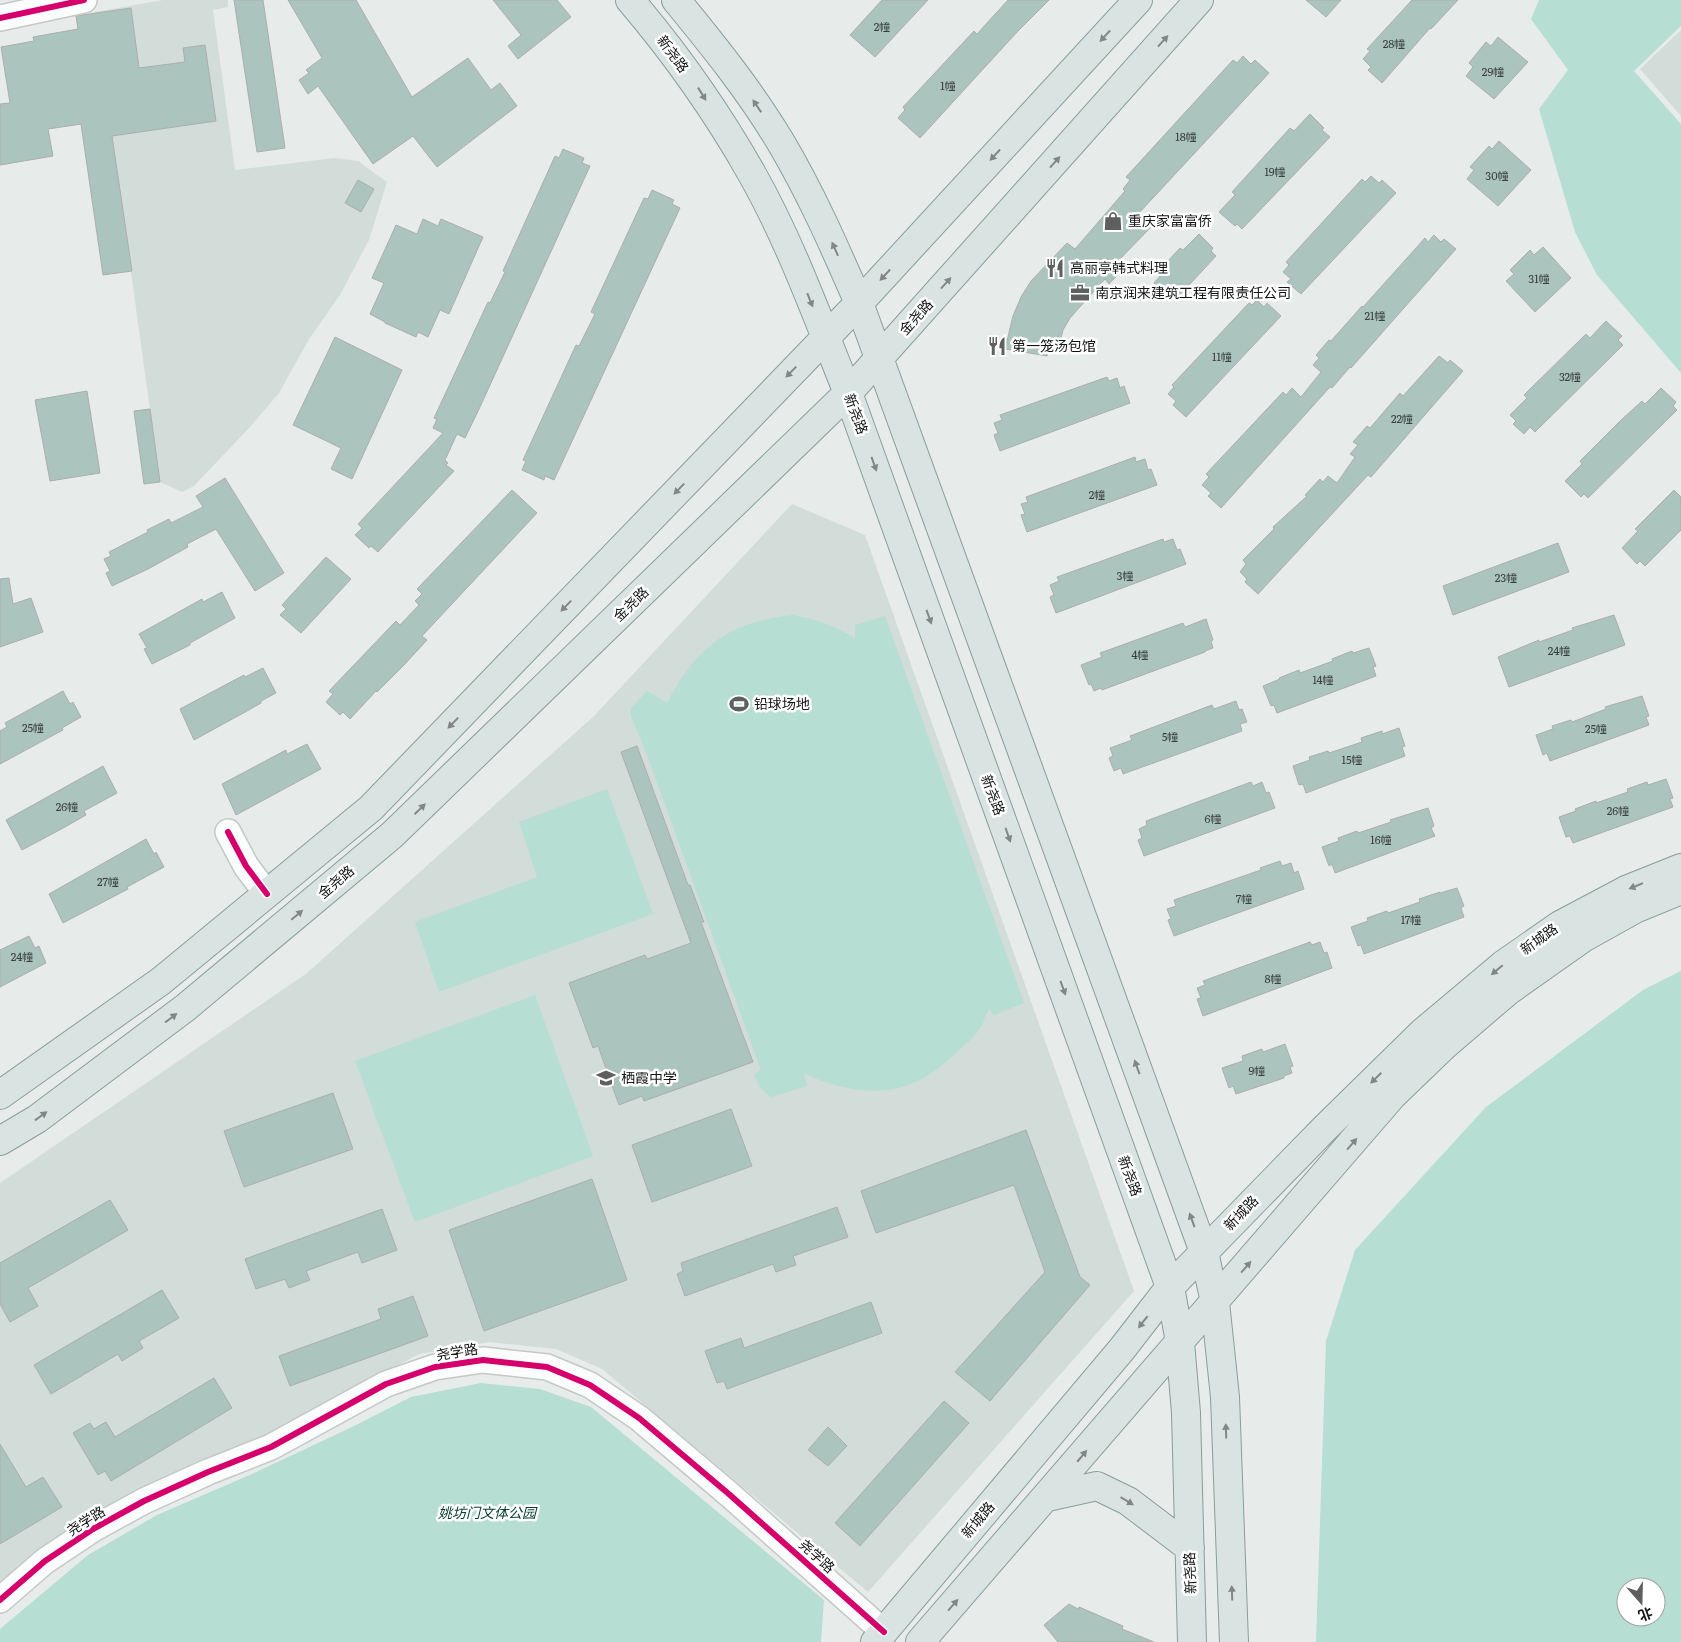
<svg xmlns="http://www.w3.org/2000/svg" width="1681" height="1642" font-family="Literata,'Noto Sans SC',serif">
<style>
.built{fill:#d2dcd9}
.green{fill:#b6ded3;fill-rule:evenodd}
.building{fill:#acc4be;stroke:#abaead}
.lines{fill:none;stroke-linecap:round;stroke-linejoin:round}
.minor-casing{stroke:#c4c8c7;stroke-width:28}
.major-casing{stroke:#899d99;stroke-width:30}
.minor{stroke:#fbfcfc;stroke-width:25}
.major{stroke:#d9e4e2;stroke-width:28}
.cycleway-casing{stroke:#fff;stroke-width:9}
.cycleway{stroke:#d6006c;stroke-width:6}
.oneway{fill:#808785}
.labels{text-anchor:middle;stroke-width:5;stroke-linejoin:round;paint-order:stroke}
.number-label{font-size:11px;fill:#39413e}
.street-label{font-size:14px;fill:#131514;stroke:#fff}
.poi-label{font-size:14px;fill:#131514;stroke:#fff;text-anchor:start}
.park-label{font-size:14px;font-style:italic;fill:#053c31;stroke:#fff}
</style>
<rect width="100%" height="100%" fill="#e7ecea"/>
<!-- built -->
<path class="built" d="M163,0H228V7L213,10L235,170L335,158L358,161L387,182L369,240L340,295L309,339L279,393L250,427L194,486L182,492L160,482L95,12Z
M1681,30V116L1640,69Z
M792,504L865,535L1134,1291L868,1592L602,1369L556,1349L489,1342L419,1354L342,1395L281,1430L196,1462L71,1526L0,1583V1183L307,973L594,716Z"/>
<!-- green -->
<path class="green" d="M1539,0H1681V26L1634,71L1681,124V373L1597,275L1575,232L1539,109L1568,70L1531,19Z
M793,615C816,619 834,626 855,638V625L885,616L1024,1003L994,1015L989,1009C985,1016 983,1024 979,1030C973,1038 964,1046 957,1052C943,1065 930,1076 913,1083C880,1098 835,1089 804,1073L807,1086L771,1097L760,1088L754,1074L761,1070L647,755L631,716V708L647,691L667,703C697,647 728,622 793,615Z
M607,789L653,914L439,992L415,922L537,877L519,822Z
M1681,971V1642H1316L1326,1341L1355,1250L1486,1107L1643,990ZM1626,1587H1656V1617H1626Z
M535,995L593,1156L415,1222L355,1061Z
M481,1383L540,1389L591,1407L824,1600L821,1642H0V1629L88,1555L157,1515L252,1474L352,1427L411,1397Z"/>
<!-- building -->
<path class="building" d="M234,0H263L285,148L257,152Z
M288,0H356L412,97L468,58L491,90L500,83L517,106L437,167L413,136L373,164L318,86L308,94L299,80L309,73L306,70L322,58Z
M493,0H557L571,17L518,59L508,46L521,35Z
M882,0H928L875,57L850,35Z
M1008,0H1049L1018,31L920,138L898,118L905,110L903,107L974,31L977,34Z
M1306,0H1341L1326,17Z
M1412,0H1458L1431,29L1430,28L1382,83L1368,70L1371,67L1363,59L1370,51L1367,49Z
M131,8L139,68L185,62L183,48L205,45L216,121L112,136L132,271L103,275L81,124L48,129L53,156L0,165V104L10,103L1,47L34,41L33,37L78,29L76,16Z
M1498,37L1528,62L1494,99L1466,76L1473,67L1469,63L1486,42L1491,46Z
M1243,56L1251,64L1255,60L1269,73L1139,213L1153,225L1118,261L1124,268L1109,284L1105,279L1070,318L1063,330L1060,342L1053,341L1047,356L1005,349L1013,316L1021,297L1031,281L1067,243L1075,249L1125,191L1123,189L1130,180L1126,177L1233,60L1237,63Z
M1310,114L1324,128L1322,130L1330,137L1242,229L1237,224L1235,226L1219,212L1235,195L1232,192L1290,128L1294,131Z
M1499,141L1531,170L1498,206L1467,179L1474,170L1470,167L1489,146L1492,149Z
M563,149L584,158L582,163L590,166L480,407L465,438L457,434L445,460L448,463L446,465L454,471L378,552L371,546L369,548L355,535L362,528L358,524L443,433L433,428L437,419L434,418L488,302L490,303L505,272L503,271L555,156L559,158Z
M1371,176L1379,183L1382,180L1396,193L1301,294L1287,282L1291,279L1283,272L1289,265L1286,262L1362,179L1365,182Z
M358,180L374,189L361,212L345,203Z
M652,190L674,200L672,204L680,208L554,480L545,476L544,480L522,470L526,461L523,460L576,345L579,346L595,314L591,312L644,198L648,199Z
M423,219L438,226L441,219L483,237L449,314L440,310L428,337L418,332L416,337L385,323V322L370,314L384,283L372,278L396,225L417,234Z
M1199,234L1213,248L1211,251L1216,256L1176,299L1170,294L1168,297L1154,283L1169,266L1166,263L1180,248L1183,250Z
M1434,235L1441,242L1444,239L1456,249L1351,368L1350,367L1332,388L1330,387L1221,508L1208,496L1211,493L1202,485L1209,477L1206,474L1283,392L1286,395L1292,388L1301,397L1321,372L1313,365L1319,358L1316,355L1329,340L1331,341L1362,306L1363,307L1425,238L1428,242Z
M1543,247L1571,278L1535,312L1506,281L1514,274L1510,270L1530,250L1534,255Z
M1257,300L1264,307L1267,303L1281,316L1186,417L1173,405L1176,401L1168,394L1174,387L1172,385L1249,303L1252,305Z
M1606,321L1622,336L1618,340L1623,345L1535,432L1530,427L1524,434L1513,424L1516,421L1510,415L1527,398L1524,395L1586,334L1590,338Z
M335,337L402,370L352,479L331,469L341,448L293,425Z
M1439,356L1448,363L1450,360L1463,371L1371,477L1368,475L1258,594L1245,582L1247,579L1240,572L1246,564L1243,560L1274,529L1273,527L1307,496L1305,495L1320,479L1323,482L1328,476L1337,483L1355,457L1350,454L1358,445L1353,442L1367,426L1370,428L1400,393L1403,396Z
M1107,377L1109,381L1117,378L1120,388L1124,386L1130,403L1000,451L994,435L998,433L994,423L1002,420L1000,415Z
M1661,388L1676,402L1673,406L1677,410L1588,498L1584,494L1581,497L1565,481L1582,464L1580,461L1618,423L1642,401L1645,404Z
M87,391L100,473L50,481L35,400Z
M150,409L160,482L144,484L134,411Z
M1135,457L1136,462L1145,459L1148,470L1151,469L1157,485L1027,532L1021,515L1025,514L1021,504L1028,502L1026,497Z
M225,478L284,573L255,591L216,529L187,544L188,547L148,569L112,586L106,573L110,571L104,559L111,556L109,552L148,532L147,530L169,519L171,523L203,507L196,496Z
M512,490L537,513L422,636L427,640L404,665L377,692L376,691L350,719L343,712L340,715L326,702L333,694L329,691L396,621L400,625L419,605L415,601L422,594L417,589Z
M1674,490L1681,497V530L1645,566L1640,561L1637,564L1622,548L1638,531L1635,529Z
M1163,539L1164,542L1173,539L1177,550L1180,549L1186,564L1056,613L1050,597L1054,595L1050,585L1059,581L1057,577Z
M1558,543L1569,572L1453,615L1443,586Z
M326,557L351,579L301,633L280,615L286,609L282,605Z
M9,578L13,604L31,598L43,632L0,647V579Z
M222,592L235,618L190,643V645L152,664L144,649L147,648L139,634L202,599L203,602Z
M1614,615L1625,645L1509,687L1498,657L1539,640V642L1573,630L1572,628Z
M1206,619L1213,640L1211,641L1213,648L1205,651V652L1102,690L1101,688L1094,691L1091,684L1089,685L1081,665L1102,657L1100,653L1183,623L1185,627Z
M1369,648L1376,666L1373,667L1376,676L1277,713L1274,705L1271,706L1263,686L1280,679L1279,678L1299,670L1300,673L1333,661L1332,659L1352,651L1353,653Z
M263,668L276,693L261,701V703L247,711L194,740L180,709L244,675L245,677Z
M63,691L70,704L73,702L81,717L62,728L63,730L0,764V731L7,727L5,723Z
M1642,696L1649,716L1646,717L1649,725L1550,761L1547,753L1543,755L1536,735L1553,729L1552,726L1571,720L1572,722L1606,709L1605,707Z
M1236,701L1239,710L1242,709L1247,722L1240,724L1242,731L1123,774L1121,768L1114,771L1109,758L1113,756L1110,748L1132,740L1130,736L1212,705L1214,709Z
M1399,728L1405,746L1402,747L1405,756L1306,793L1303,784L1299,785L1293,766L1310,760L1309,757L1328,751L1329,753L1362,742L1361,738L1382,731V734Z
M307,744L321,769L236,815L222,784L286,750L287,754Z
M637,746L688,885H690L704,922H701L753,1062L644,1101L642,1096L619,1105L598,1046L593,1048L569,983L645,955L647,959L691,943L621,752Z
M103,766L117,793L84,811L86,815L65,827L22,850L6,820Z
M1666,779L1673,798L1670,799L1673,807L1573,843L1570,836L1566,837L1559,817L1576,811L1575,809L1596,801V803L1628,792L1627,789L1647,782L1648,785Z
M1251,782L1253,786L1262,782L1266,793L1269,792L1275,808L1144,856L1138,840L1142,838L1139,829L1147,825L1146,821Z
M1428,808L1434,826L1431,828L1435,836L1335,873L1332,864L1329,866L1322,847L1339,841L1338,838L1357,831L1358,833L1391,822L1390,820Z
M146,839L154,854L156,852L164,867L127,887L128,889L63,923L49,894Z
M1280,861L1282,866L1291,863L1294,873L1298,871L1304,889L1174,936L1168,920L1171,919L1167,909L1176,906L1174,900L1261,870L1260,868Z
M1457,888L1464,906L1461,908L1464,917L1364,954L1361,945L1358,946L1351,927L1368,921L1367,918L1387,911L1388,913L1420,902L1419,899L1440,892V893Z
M29,936L35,948L39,946L46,963L0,987V950Z
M1310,942L1312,945L1320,942L1324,953L1327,952L1332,968L1203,1016L1197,999L1201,998L1197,988L1205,985L1203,981Z
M1285,1044L1293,1066L1290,1067L1292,1073L1284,1076V1078L1236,1094L1233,1086L1229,1088L1222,1068L1243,1061L1242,1056L1262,1049L1263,1052Z
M333,1093L353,1149L244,1187L224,1131Z
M731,1109L752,1166L652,1202L632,1145Z
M1026,1130L1080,1277L1090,1285L990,1401L955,1372L1045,1272L1014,1185L876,1233L861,1191Z
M592,1179L627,1280L484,1331L449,1230Z
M110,1200L128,1230L28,1288L38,1306L10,1322L0,1304V1263Z
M837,1207L848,1237L793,1256L796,1265L776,1272L773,1264L685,1296L677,1274L683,1271L681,1263Z
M382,1209L397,1250L362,1263L358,1252L306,1271L310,1280L289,1288L285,1279L256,1289L245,1259Z
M162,1290L179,1318L139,1341L143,1348L122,1361L118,1354L51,1394L34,1365Z
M413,1296L428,1336L290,1386L279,1356L381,1319L378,1309Z
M871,1302L882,1333L727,1389L724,1381L717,1383L705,1351L741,1338L744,1348Z
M214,1378L232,1408L111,1481L105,1471L98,1475L73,1433L90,1423L94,1429L106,1422L115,1437Z
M944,1401L969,1423L860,1546L835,1523Z
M828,1427L847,1446L828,1466L808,1450Z
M0,1444L26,1487L43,1477L62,1507L0,1544Z
M1069,1604L1078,1609L1079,1607L1123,1626L1122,1629L1154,1642H1058L1044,1625Z"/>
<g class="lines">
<!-- minor casing -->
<g class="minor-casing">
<path id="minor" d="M0,18L84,0
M228,832L246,866L267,894
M0,1600L45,1561L93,1529L144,1501L208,1472L271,1447L386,1384L435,1367L483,1360L547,1367L590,1385L639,1418L730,1495L884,1632"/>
</g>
<!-- major casing -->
<g class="major-casing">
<path id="major" d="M630,0C676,54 717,112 752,174C791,243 818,319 848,393L1170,1287L1180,1342L1186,1413L1192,1642
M676,0C713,45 750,91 780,141C811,193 835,248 859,303L1204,1252L1215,1302L1225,1397L1234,1642
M0,1095L161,981L371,808L859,303L1138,0
M0,1141L37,1119L185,1008L392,835L848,393L1199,0
M1047,1497L1097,1486L1128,1501L1190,1548
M875,1642L1122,1349L1170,1287L1325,1128L1423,1032L1504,964L1560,925L1626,890L1681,868
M920,1642L1392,1096L1446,1044L1508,991L1583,938L1637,908L1681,890"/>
</g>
<!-- minor -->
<use href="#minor" class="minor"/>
<!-- major -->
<use href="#major" class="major"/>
<!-- cycleway casing -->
<g class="cycleway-casing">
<path id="cycleway" d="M0,18L84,0
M228,832L246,866L267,894
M0,1600L45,1561L93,1529L144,1501L208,1472L271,1447L386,1384L435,1367L483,1360L547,1367L590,1385L639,1418L730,1495L884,1632"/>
</g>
<!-- cycleway -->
<use href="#cycleway" class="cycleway"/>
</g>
<!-- one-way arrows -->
<defs><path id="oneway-solid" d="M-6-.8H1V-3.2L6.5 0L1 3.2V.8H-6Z" transform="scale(1.25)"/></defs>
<g class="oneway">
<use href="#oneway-solid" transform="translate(1105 36) rotate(133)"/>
<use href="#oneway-solid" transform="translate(1163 41) rotate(-48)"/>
<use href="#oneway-solid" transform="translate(702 94) rotate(58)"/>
<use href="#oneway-solid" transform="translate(757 106) rotate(-124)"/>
<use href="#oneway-solid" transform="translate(995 155) rotate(133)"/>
<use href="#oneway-solid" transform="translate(1055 162) rotate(-48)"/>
<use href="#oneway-solid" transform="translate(835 249) rotate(-114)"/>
<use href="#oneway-solid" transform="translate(885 275) rotate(133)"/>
<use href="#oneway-solid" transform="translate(946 283) rotate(-48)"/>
<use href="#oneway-solid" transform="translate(810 300) rotate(68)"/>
<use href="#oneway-solid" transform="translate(791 372) rotate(134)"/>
<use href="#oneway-solid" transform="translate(874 464) rotate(70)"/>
<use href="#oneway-solid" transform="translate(679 489) rotate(134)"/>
<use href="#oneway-solid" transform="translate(566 606) rotate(134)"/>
<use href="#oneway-solid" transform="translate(929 617) rotate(70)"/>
<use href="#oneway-solid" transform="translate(453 723) rotate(134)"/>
<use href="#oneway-solid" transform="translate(420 809) rotate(-44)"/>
<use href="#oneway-solid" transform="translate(1008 835) rotate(70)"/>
<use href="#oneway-solid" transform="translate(1636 886) rotate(158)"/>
<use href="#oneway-solid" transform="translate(297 915) rotate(-40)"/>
<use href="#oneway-solid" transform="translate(1497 970) rotate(140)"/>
<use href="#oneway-solid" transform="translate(1063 988) rotate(70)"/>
<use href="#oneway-solid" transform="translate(171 1018) rotate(-37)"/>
<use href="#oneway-solid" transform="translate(1137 1067) rotate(-110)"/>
<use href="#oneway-solid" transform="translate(1376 1078) rotate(136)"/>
<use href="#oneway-solid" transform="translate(41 1116) rotate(-36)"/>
<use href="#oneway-solid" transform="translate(1352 1144) rotate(-49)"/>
<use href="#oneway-solid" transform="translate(1192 1220) rotate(-110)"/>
<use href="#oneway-solid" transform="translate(1246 1267) rotate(-49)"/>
<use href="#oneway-solid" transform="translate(1143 1322) rotate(128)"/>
<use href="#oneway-solid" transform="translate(1226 1431) rotate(-92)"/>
<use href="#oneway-solid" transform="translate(1082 1456) rotate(-50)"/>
<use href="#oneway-solid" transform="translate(1127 1501) rotate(31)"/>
<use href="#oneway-solid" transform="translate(1232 1593) rotate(-92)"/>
<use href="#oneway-solid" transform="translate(953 1605) rotate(-49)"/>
</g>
<!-- icons -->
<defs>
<g id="shop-bare" transform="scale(1.5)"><path d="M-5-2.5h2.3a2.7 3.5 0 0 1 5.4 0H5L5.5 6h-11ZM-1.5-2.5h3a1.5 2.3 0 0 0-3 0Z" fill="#5d605f" stroke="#fff" stroke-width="2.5" paint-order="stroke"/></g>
<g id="restaurant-bare" transform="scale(1.5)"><path d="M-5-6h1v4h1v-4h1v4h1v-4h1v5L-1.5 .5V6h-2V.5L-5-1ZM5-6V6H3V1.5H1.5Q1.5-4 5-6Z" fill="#5d605f" stroke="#fff" stroke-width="2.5" paint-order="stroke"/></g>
<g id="office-bare" transform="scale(1.5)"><path d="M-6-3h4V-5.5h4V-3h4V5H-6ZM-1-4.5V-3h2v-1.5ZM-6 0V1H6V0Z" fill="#5d605f" stroke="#fff" stroke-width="2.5" paint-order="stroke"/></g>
<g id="stadium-bare" transform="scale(1.5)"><path d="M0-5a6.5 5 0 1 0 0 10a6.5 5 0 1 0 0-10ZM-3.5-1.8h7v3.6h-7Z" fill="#5d605f" stroke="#fff" stroke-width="2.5" paint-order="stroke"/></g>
<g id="school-bare" transform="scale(1.5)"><path d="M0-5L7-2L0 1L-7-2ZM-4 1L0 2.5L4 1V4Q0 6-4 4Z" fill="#5d605f" stroke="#fff" stroke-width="2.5" paint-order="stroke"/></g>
</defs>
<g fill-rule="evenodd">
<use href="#shop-bare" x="1113" y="221"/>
<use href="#restaurant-bare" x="1055" y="268"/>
<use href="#office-bare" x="1080" y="293"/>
<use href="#restaurant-bare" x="997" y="346"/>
<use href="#stadium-bare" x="739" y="704"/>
<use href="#school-bare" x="606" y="1078"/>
</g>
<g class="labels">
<!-- number labels -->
<g class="number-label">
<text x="882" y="31">2幢</text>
<text x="1394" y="48">28幢</text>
<text x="1493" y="76">29幢</text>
<text x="948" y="90">1幢</text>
<text x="1186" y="141">18幢</text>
<text x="1275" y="176">19幢</text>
<text x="1497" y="180">30幢</text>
<text x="1539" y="283">31幢</text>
<text x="1375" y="320">21幢</text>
<text x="1222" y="361">11幢</text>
<text x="1570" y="381">32幢</text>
<text x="1402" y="423">22幢</text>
<text x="1097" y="499">2幢</text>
<text x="1125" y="580">3幢</text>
<text x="1506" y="582">23幢</text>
<text x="1559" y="655">24幢</text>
<text x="1140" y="659">4幢</text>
<text x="1323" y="684">14幢</text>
<text x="33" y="732">25幢</text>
<text x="1596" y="733">25幢</text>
<text x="1170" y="741">5幢</text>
<text x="1352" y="764">15幢</text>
<text x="67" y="811">26幢</text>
<text x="1618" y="815">26幢</text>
<text x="1213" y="823">6幢</text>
<text x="1381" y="844">16幢</text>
<text x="108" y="886">27幢</text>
<text x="1244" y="903">7幢</text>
<text x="1411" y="924">17幢</text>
<text x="22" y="961">24幢</text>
<text x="1273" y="983">8幢</text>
<text x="1257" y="1075">9幢</text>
</g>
<!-- street labels -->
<g class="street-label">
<text transform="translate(673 54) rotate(54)" y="5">新尧路</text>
<text transform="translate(916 317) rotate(-48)" y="5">金尧路</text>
<text transform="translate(856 414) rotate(70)" y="5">新尧路</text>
<text transform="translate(631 604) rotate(-44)" y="5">金尧路</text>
<text transform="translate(993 795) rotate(70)" y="5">新尧路</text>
<text transform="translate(336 882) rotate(-40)" y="5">金尧路</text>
<text transform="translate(1539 939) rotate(-35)" y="5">新城路</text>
<text transform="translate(1130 1176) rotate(70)" y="5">新尧路</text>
<text transform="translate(1241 1213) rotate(-46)" y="5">新城路</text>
<text transform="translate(457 1352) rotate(-9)" y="5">尧学路</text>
<text transform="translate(978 1520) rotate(-50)" y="5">新城路</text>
<text transform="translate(86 1521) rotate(-32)" y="5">尧学路</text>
<text transform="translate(817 1556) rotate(42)" y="5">尧学路</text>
<text transform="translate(1190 1573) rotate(-92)" y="5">新尧路</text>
</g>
<!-- poi labels -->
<g class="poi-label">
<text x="1128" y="226">重庆家富富侨</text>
<text x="1070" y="273">高丽亭韩式料理</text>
<text x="1095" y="298">南京润来建筑工程有限责任公司</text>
<text x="1012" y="351">第一笼汤包馆</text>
<text x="754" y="709">铅球场地</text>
<text x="621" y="1083">栖霞中学</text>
</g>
<!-- park labels -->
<g class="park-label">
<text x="487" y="1518">姚坊门文体公园</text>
</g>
</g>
<!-- north arrow -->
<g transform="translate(1641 1602) rotate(160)"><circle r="24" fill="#ffffff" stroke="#a1a1a1"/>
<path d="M0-4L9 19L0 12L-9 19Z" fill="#5d605f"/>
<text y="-8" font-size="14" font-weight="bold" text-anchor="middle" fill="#131514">北</text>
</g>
</svg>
